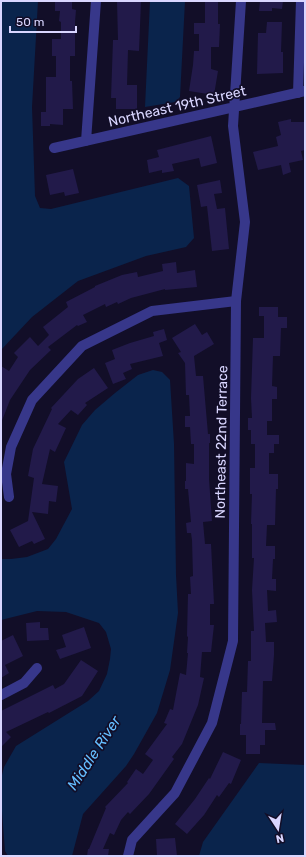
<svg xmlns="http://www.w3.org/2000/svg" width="306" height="857" font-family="Rubik,sans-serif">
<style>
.water{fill:#0a244c}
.building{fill:#221a4a}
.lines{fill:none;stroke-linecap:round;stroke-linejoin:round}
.minor{stroke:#37378a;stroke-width:10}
.labels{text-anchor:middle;stroke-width:3.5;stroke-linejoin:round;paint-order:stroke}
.street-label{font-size:14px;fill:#d9d6ff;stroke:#120e28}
.water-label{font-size:15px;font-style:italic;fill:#64bdff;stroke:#120e28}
</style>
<rect width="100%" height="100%" fill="#120e28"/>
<!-- water -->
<path class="water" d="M1,1H38L32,107L35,196L40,208L51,209L178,178L189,186L194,238L186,247L146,256L78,281L32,317L1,350Z
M150,1H185L180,97L175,102L145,107Z
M153,370L162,372L170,380L174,444L176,575L178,613L170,670L157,713L134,754L126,766L83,814L72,856H8L5,851L1,798V779L4,767L16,746L88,701L99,691L107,674L110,659L111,649L106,632L99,623L66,612L37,611L1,620V559H11L27,557L48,549L56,539L72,509L64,462L82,425L95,410L115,393L138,375Z
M259,763L305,765V856H199L203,842Z"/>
<!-- building -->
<path class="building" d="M55,1H72V9L76,10L75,22V56H70V81H72L73,109H63V125L50,124V126H41V112H46V77H56V56H52V39H61V22L59,21L60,11H55Z
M117,1H141L139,51L128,50L127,85H137V109H116V98H111L113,40H118Z
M205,1H218V24H220L219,47H211V69L218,71L214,95L189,91L193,65L194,51H199V34H194V23H205Z
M260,1H283L282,9L272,8V11H259Z
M267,22H282L281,52H283V73L257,74L258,33H266Z
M291,119V122H305V150L301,151L303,160L289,163L291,172L283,175L281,165L258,170L253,152L278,146L276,137L281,135L278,122Z
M211,136L217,163L201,167L199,158L172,164L174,171L162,173V170L149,173L147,160L159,157L157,150Z
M73,169L79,193L65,196L64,192L50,195L46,175Z
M220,180L222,193L214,194L217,209L225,208L229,249L212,251L207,206L201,207L197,185Z
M176,262L177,273L195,270L197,287L165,290V289L131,298L118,304L117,302L106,307L105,304L83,315L87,322L78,326L77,325L48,347L51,350L30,370L10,400L1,423V366L9,371L18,357L14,353L30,337L38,346L49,335L43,327L68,307L66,302L95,287V286L122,275L137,272L138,277L163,271L162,264Z
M259,307H278V317H287V328H281L280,356H273L272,386L277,387V399H272V421H267V435H279V444H274V453H269V474H278V489H276L275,525H267L266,546H275V559H273L272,579H276V591L267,590L268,611L276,610L277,622L265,623L266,642H274V655L272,681H263L262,723H275L276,730H265V745H260V754H246V735H240V724H241L242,692H247L248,661H251V631H254L252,590L254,558H252V524H251L252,494H250V468H255V444H251V430H248V418H252L251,398L253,338H264V316H259Z
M195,324L202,335L207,332L214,344L194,356L196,376H203L208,434H210V443H209V479L212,521L203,522L205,544H211L214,604H210V625H214L211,652H202L200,677L204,678L198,705L182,744L172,757L174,759L149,794L130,814L128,812L121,820L114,835L110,833L103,849H109L108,856H87L88,849H89L106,808L105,807L128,783L127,782L136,769L143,774L153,760L145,754L167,724L164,723L170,709L173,710L180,673L186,675L188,653H187L188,637L187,636L188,594H191L190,577L193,576L192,540L191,533H187L186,523L191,522L188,489H185V481H186V463L194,464V444H191L190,427H185V416H190L189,395H186L185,363L178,353L181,352L172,338Z
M164,329L167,340L159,343L163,356L130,364L132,369L123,373L126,379L113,384L105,363L115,359L112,350L130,343L154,336L153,332Z
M94,368L108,388L85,403L87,405L78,415L71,410L58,424L66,428L55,452L50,449L42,484L58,486L56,502L49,501L48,514L32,512L45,539L34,544L32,541L19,547L10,530L28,521L34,478L28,476L33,449L52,409L51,408L78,379Z
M40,622V628H48L49,640L27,641L26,623Z
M84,627L91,648L60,659L56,650L66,647L62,635Z
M13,635L23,656L5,665L9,673L1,678V641Z
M81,660L98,671L82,696L49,713L48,712L6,732L11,737L1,747V711L53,685L55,689L64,684Z
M223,752L241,760L231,784L229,783L219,797L217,795L204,815L187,834L175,824L195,799L209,778L210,779Z
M175,838L177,856H157L156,839Z"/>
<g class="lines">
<!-- minor -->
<path class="minor" d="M298,93L301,1
M86,141L96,1
M54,148L305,91
M9,497L6,474L11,447L32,400L82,346L152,311L236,301
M1,695L24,683L37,668
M128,856L132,840L175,793L212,723L233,641L236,301L245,222L233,126L241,1"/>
</g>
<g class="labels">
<!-- street labels -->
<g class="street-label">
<text transform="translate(177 106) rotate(-13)" y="5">Northeast 19th Street</text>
<text transform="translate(221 442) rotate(-89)" y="5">Northeast 22nd Terrace</text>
</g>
<!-- water labels -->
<g class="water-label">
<text transform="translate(94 753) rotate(-57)" y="5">Middle River</text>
</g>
</g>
<!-- border -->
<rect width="306" height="857" fill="none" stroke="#d9d6ff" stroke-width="4"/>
<!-- north arrow -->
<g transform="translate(278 829) rotate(168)" stroke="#120e28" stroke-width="3" paint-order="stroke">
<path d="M0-3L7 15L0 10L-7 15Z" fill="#d9d6ff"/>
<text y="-6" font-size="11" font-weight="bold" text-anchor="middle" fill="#d9d6ff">N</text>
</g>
<!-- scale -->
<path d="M10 26v6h66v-6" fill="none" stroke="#d9d6ff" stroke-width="2"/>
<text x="16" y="26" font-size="12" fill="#d9d6ff" stroke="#120e28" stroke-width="3" paint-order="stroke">50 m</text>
</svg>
